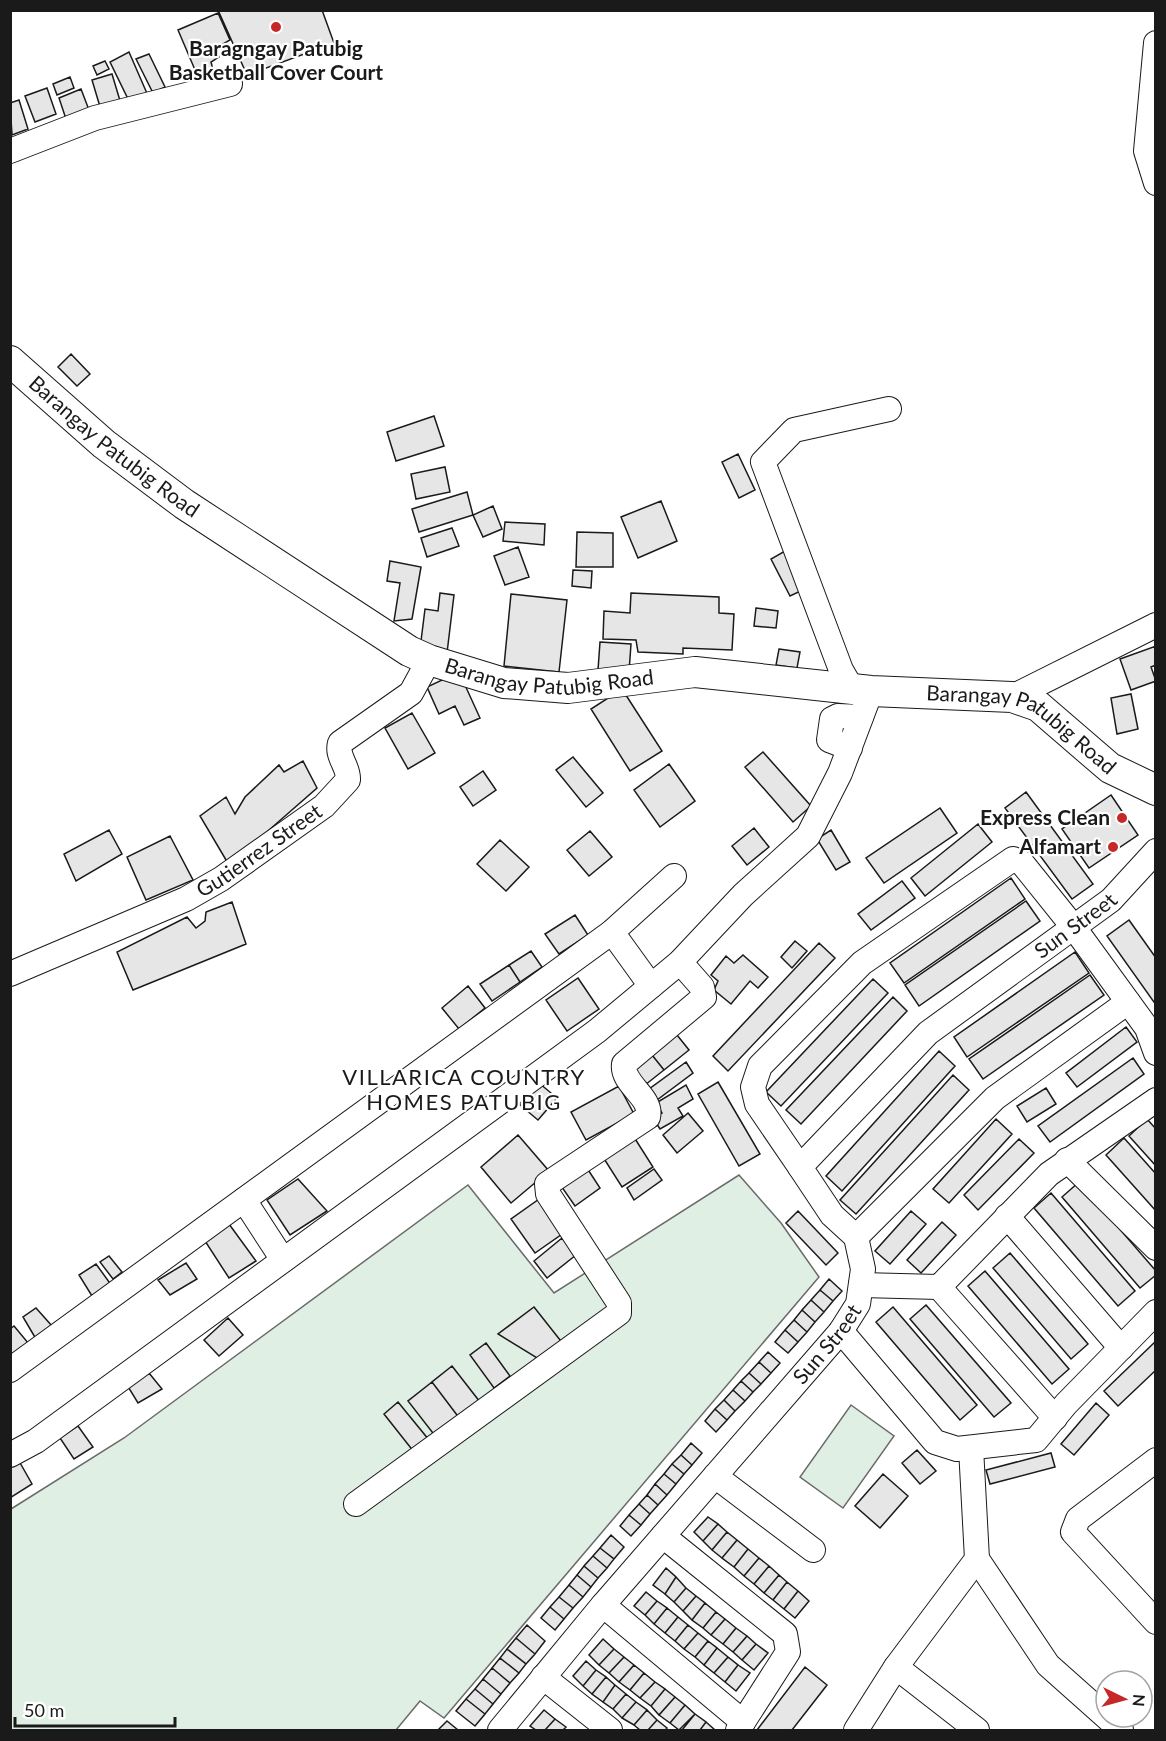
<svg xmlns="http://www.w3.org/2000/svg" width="1166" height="1741" font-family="Lato,sans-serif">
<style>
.green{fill:#e0efe3;stroke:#6a6a6a;stroke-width:1.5}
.building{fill:#e6e6e6;stroke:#1a1a1a;stroke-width:1.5}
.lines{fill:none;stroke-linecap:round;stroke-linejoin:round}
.minor-casing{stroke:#1a1a1a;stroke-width:26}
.major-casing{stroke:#1a1a1a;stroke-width:32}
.minor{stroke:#fff;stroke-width:24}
.major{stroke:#fff;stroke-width:30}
.poi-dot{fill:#c62828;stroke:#fff;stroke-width:2}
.labels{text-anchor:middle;stroke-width:4.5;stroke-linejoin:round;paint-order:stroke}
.poi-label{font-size:21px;font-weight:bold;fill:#1a1a1a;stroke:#fff;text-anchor:end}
.street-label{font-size:21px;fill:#1a1a1a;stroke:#fff}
.neighbourhood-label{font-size:22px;letter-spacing:1.5px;fill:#1a1a1a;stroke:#fff}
</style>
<rect width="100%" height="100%" fill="#fff"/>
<!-- green -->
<path class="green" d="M739,1175L781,1223L819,1277L444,1718L420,1701L396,1730H11V1509L124,1438L468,1185L554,1293Z
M851,1405L894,1436L843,1508L800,1477Z"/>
<!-- building -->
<path class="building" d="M218,10H322L334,43L247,75Z
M218,13L230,40L216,48L219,57L211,62L215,77L201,84L178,30Z
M129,52L149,98L131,105L110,62Z
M149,54L165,87L153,93L136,59Z
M105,61L109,69L97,75L93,66Z
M112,74L121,104L101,110L92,80Z
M70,77L74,88L57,95L53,84Z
M47,88L56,114L35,122L25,96Z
M81,89L89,110L66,119L59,98Z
M19,100L28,129L12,135L10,103Z
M71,354L90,374L77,386L58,367Z
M434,416L444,446L396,461L387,432Z
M738,454L755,490L739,498L722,462Z
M445,467L450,492L416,499L411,474Z
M467,492L473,515L419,532L412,509Z
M661,501L677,541L638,558L621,517Z
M493,506L502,529L483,537L473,515Z
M505,522L545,524L544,545L503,541Z
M452,528L459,546L427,557L421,538Z
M577,532L613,533V567H576Z
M518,547L529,577L505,585L494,556Z
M785,551L805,589L790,596L771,559Z
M390,561L421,567L412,619L394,621L400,583L387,581Z
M573,570L592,571L591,588L572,586Z
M440,593L454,595L447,653L420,649L425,609L438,611Z
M631,593L719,597V613L734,614L732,650L683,648V654L638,652L636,640L603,639L604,611L630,613Z
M511,594L567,600L559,672L504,666Z
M756,608L778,611L776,628L754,626Z
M600,642L631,644L629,672L598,670Z
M1156,646V665L1151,667L1156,681L1131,690L1120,659Z
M779,649L800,652L797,668L776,665Z
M459,672L480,718L464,725L455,706L439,714L427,687Z
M622,689L662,751L630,771L591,709Z
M1131,694L1138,729L1117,734L1111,698Z
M412,713L435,753L408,769L385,728Z
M763,752L811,806L793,822L745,767Z
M573,757L603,793L586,807L556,770Z
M303,761L317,788L229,865L200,816L226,797L235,814L245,797L279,765L284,772Z
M669,764L695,801L660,827L634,790Z
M483,771L496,790L473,806L460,787Z
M1026,792L1093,884L1072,899L1005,808Z
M1111,795L1138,835L1089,868L1062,829Z
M940,808L957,833L884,883L866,858Z
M978,824L992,842L925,896L911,878Z
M754,828L769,847L747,865L732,846Z
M109,830L122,854L76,881L64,854Z
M831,830L850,862L836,870L817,839Z
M590,831L612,857L589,876L567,850Z
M170,836L193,880L146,900L127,857Z
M500,840L529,867L506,891L477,864Z
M1011,878L1025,899L904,983L890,963Z
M902,881L915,898L871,930L858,914Z
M1026,901L1040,921L919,1006L905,985Z
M232,902L246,944L133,990L117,952L187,917L196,928L205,921L206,912Z
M575,915L588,935L559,954L545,934Z
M1129,920L1156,958V1005L1107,936Z
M795,941L807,951L792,968L781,957Z
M819,943L835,958L728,1071L713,1056Z
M531,951L542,967L520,982L509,965Z
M1075,952L1089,973L967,1057L954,1037Z
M743,955L768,977L758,988L750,981L731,1004L714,990L718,981L711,975L726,956L734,963Z
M509,965L520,982L492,1001L480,984Z
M1090,975L1104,995L983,1079L969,1059Z
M578,978L599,1009L567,1031L546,1000Z
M873,979L888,993L781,1106L766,1092Z
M468,986L485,1008L459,1029L442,1008Z
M893,997L907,1011L801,1124L786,1110Z
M1126,1027L1137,1042L1077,1087L1066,1073Z
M673,1030L689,1050L664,1070L648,1050Z
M648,1050L664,1070L645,1085L629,1065Z
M939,1051L955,1066L842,1191L826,1176Z
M1133,1058L1144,1074L1050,1142L1038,1126Z
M686,1062L693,1073L653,1103L645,1092Z
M953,1075L969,1090L856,1214L840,1200Z
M718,1082L760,1154L739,1166L698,1094Z
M539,1083L557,1098L538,1120L520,1105Z
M686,1085L693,1099L678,1108L683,1116L660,1129L653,1118L662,1113L656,1103Z
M619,1086L634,1114L586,1140L571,1112Z
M1046,1088L1056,1104L1027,1122L1017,1106Z
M688,1113L703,1131L677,1153L663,1135Z
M996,1119L1012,1134L949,1203L933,1189Z
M1147,1119L1156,1129V1166L1129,1136Z
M632,1134L653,1167L622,1187L601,1154Z
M518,1135L549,1171L511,1203L481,1167Z
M1124,1138L1156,1174V1211L1106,1155Z
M1019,1139L1034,1153L978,1210L964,1195Z
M585,1165L600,1188L575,1206L559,1183Z
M654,1169L662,1180L634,1200L627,1188Z
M298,1179L327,1211L290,1235L267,1200Z
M1079,1182L1156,1271V1275L1140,1288L1062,1197Z
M1051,1193L1135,1291L1118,1306L1034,1208Z
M542,1197L565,1232L535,1253L511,1219Z
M798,1211L838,1253L826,1265L786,1223Z
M911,1211L926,1224L890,1264L875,1251Z
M942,1222L956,1235L921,1273L907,1260Z
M229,1224L256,1261L229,1278L205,1241Z
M562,1238L576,1255L547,1278L534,1261Z
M1010,1253L1088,1344L1071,1359L993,1268Z
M109,1256L122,1272L113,1279L100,1262Z
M186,1263L197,1279L170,1295L158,1280Z
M96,1264L112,1286L92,1296L79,1275Z
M985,1271L1069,1369L1052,1384L968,1286Z
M829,1279L842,1291L833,1301L820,1290Z
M820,1290L833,1301L824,1312L811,1300Z
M811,1300L824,1312L815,1322L802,1310Z
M926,1305L1011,1403L994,1417L910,1319Z
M534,1307L564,1345L537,1358L498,1334Z
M893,1307L977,1405L960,1420L876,1322Z
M36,1308L52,1326L36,1339L23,1317Z
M802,1310L815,1322L807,1332L794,1320Z
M228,1318L243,1335L219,1356L204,1340Z
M794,1320L807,1332L798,1342L785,1330Z
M14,1326L29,1344L10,1356V1329Z
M785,1330L798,1342L788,1353L775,1342Z
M1156,1341V1370L1118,1406L1104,1391Z
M486,1343L510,1376L494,1388L470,1355Z
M768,1352L780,1363L771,1373L759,1362Z
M759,1362L771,1373L761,1384L749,1373Z
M452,1366L480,1402L460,1419L432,1382Z
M149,1373L162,1389L138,1403L127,1385Z
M749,1373L761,1384L753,1392L741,1381Z
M741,1381L753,1392L745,1401L733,1390Z
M432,1382L460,1419L436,1437L408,1401Z
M733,1390L745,1401L735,1411L724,1400Z
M724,1400L735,1411L727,1420L715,1409Z
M398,1402L429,1440L414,1452L384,1414Z
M1096,1403L1109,1415L1074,1455L1061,1444Z
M715,1409L727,1420L716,1432L705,1421Z
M78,1426L93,1447L74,1459L60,1438Z
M691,1443L702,1453L692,1465L681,1455Z
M917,1450L936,1471L920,1484L902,1463Z
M1051,1453L1055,1467L990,1484L986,1470Z
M681,1455L692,1465L684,1474L672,1464Z
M19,1461L32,1484L10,1498V1466Z
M672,1464L684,1474L676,1484L664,1474Z
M664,1474L676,1484L667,1495L655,1484Z
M883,1474L908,1496L880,1528L855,1506Z
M655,1484L667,1495L658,1505L647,1495Z
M647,1495L658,1505L650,1514L639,1504Z
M639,1504L650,1514L641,1525L629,1515Z
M629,1515L641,1525L631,1536L620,1526Z
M708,1517L718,1524L703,1541L694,1532Z
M718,1524L727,1532L712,1550L703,1541Z
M727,1532L737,1540L722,1558L712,1550Z
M611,1535L624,1547L614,1559L600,1548Z
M737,1540L748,1549L734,1567L722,1558Z
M600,1548L614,1559L607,1568L593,1556Z
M748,1549L759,1558L744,1576L734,1567Z
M593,1556L607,1568L598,1578L584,1566Z
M759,1558L769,1566L754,1584L744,1576Z
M584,1566L598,1578L591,1587L577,1575Z
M769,1566L779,1575L764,1593L754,1584Z
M666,1568L676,1577L665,1594L653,1585Z
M577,1575L591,1587L583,1597L569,1585Z
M779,1575L787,1582L773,1600L764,1593Z
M676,1577L686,1588L674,1602L665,1594Z
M787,1582L798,1591L784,1609L773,1600Z
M569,1585L583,1597L573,1608L559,1597Z
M686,1588L696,1596L683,1611L674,1602Z
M798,1591L809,1601L795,1618L784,1609Z
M646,1592L657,1601L645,1615L634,1606Z
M696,1596L705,1603L692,1620L683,1611Z
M559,1597L573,1608L564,1619L550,1607Z
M657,1601L667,1608L654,1624L645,1615Z
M705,1603L716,1612L703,1628L692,1620Z
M550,1607L564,1619L555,1630L541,1618Z
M667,1608L678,1617L665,1633L654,1624Z
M716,1612L725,1619L711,1635L703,1628Z
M678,1617L688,1625L675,1641L665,1633Z
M725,1619L736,1628L723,1644L711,1635Z
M527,1625L545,1641L535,1654L516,1638Z
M688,1625L698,1633L684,1649L675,1641Z
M736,1628L747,1636L733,1652L723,1644Z
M698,1633L708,1641L695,1657L684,1649Z
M747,1636L756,1644L742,1660L733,1652Z
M516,1638L535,1654L526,1664L507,1649Z
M603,1639L614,1649L599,1665L589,1655Z
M708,1641L717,1648L704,1665L695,1657Z
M756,1644L768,1653L754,1670L742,1660Z
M717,1648L728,1657L714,1673L704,1665Z
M507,1649L526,1664L519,1673L500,1658Z
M614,1649L624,1657L609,1673L599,1665Z
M624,1657L634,1665L619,1682L609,1673Z
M728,1657L738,1665L725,1682L714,1673Z
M500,1658L519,1673L510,1683L492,1668Z
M586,1661L596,1670L583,1686L573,1676Z
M634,1665L644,1673L630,1690L619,1682Z
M738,1665L750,1673L736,1691L725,1682Z
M805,1667L827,1685L792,1730H757Z
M492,1668L510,1683L501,1694L483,1679Z
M596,1670L606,1677L592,1694L583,1686Z
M644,1673L655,1682L640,1698L630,1690Z
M606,1677L615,1685L603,1702L592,1694Z
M483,1679L501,1694L493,1704L475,1689Z
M655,1682L665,1689L651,1706L640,1698Z
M615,1685L626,1694L613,1709L603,1702Z
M475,1689L493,1704L485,1714L466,1699Z
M665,1689L675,1697L659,1715L651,1706Z
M626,1694L636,1702L622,1718L613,1709Z
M675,1697L685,1705L670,1723L659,1715Z
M466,1699L485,1714L475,1726L456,1711Z
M636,1702L647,1710L634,1725L622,1718Z
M685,1705L695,1714L679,1730L670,1723Z
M544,1710L555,1719L545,1730H536L530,1726Z
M647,1710L657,1720L648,1730H640L634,1725Z
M695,1714L706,1722L700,1730H682Z
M555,1719L566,1727L563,1730H545Z
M657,1720L667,1728L665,1730H648Z
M447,1721L458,1730H438Z
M706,1722L715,1730H700Z"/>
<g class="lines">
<!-- minor casing -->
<g class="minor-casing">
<g id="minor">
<path d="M1156,43L1146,151L1156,183"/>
<path d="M10,151L95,118L230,84"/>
<path d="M852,689L841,670L763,462L794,430L889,409"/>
<path d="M1012,697L1156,625"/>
<path d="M850,748L829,740L832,719L838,716L861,717"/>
<path d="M612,932L651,986"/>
<path id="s1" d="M10,974L186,899L221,879L324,806L348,780C349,766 336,757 340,743L411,693L429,660"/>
<path d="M1067,1160L1156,1248"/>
<path d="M800,1167L757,1104L753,1087L760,1066L862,963L1013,859L1022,863L1075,929L1147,1028L1156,1053"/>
<path d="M244,1200L283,1260"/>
<path d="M1007,1216L1121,1348"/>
<path d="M856,1237L995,1098L1128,1002"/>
<path d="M861,1285L939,1287L1049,1174L1156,1100"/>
<path d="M939,1287L1055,1418"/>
<path d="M841,1331L935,1442L957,1449L1036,1440L1066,1404L1156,1312"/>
<path d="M10,1370L612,932L674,876"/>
<path d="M10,1455L36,1441L597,1031L680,962L743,895L808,836L840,773L871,691"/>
<path d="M1156,1460L1078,1519L1073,1532L1156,1622"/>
<path d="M715,1476L813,1550"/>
<path d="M356,1504L619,1313V1303L548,1194L547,1184L648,1117C653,1097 621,1084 624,1064L704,997L702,987L680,962"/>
<path d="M663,1536L785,1634L788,1652L738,1730"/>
<path d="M977,1559L1048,1665L1121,1730"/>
<path d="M603,1605L743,1722"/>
<path d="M896,1667L977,1730"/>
<path d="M543,1677L610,1730"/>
<path id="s2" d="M500,1730L603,1605L841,1331L858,1304L863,1269L856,1237L832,1215L800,1167L928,1033L1111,900L1156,851"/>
<path d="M856,1730L896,1667L977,1559L971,1448"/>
</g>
</g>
<!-- major casing -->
<g class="major-casing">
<g id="major">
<path id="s3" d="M10,361L104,444L184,504L409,651L429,660L504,683L568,688L695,672L871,691L1012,697L1038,706L1110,768L1156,790"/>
</g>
</g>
<!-- minor -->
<use href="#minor" class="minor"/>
<!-- major -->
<use href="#major" class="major"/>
</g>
<!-- markers -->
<g class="poi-dot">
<circle cx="276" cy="27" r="6"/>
<circle cx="1122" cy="818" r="6"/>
<circle cx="1113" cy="847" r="6"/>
</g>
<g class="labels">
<!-- poi labels -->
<g class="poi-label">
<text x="276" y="56" text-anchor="middle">Baragngay Patubig<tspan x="276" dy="24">Basketball Cover Court</tspan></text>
<text x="1110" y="825">Express Clean</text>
<text x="1101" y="854">Alfamart</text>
</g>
<!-- street labels -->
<g class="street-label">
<text dy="7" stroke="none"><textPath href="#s3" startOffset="135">Barangay Patubig Road</textPath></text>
<text dy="7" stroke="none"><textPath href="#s3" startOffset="639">Barangay Patubig Road</textPath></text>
<text dy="7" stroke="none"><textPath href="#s3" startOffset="1125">Barangay Patubig Road</textPath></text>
<text dy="7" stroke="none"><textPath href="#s1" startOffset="279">Gutierrez Street</textPath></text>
<text dy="7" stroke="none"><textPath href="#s2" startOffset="1083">Sun Street</textPath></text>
<text dy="7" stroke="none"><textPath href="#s2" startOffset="506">Sun Street</textPath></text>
</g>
<!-- neighbourhood labels -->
<g class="neighbourhood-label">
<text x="464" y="1085">VILLARICA COUNTRY<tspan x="464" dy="25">HOMES PATUBIG</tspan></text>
</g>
</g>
<!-- border -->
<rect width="1166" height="1741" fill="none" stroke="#1a1a1a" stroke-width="24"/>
<!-- north arrow -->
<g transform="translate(1124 1699) rotate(95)"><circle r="28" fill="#ffffff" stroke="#a3a3a3" stroke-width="1.5"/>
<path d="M0-4.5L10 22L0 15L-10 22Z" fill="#c62828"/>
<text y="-9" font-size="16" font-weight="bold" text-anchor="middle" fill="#1a1a1a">N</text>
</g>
<!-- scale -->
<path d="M15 1717v9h160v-9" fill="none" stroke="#1a1a1a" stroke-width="3"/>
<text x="24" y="1717" font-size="18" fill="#1a1a1a" stroke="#ffffff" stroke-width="4.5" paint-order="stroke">50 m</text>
</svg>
